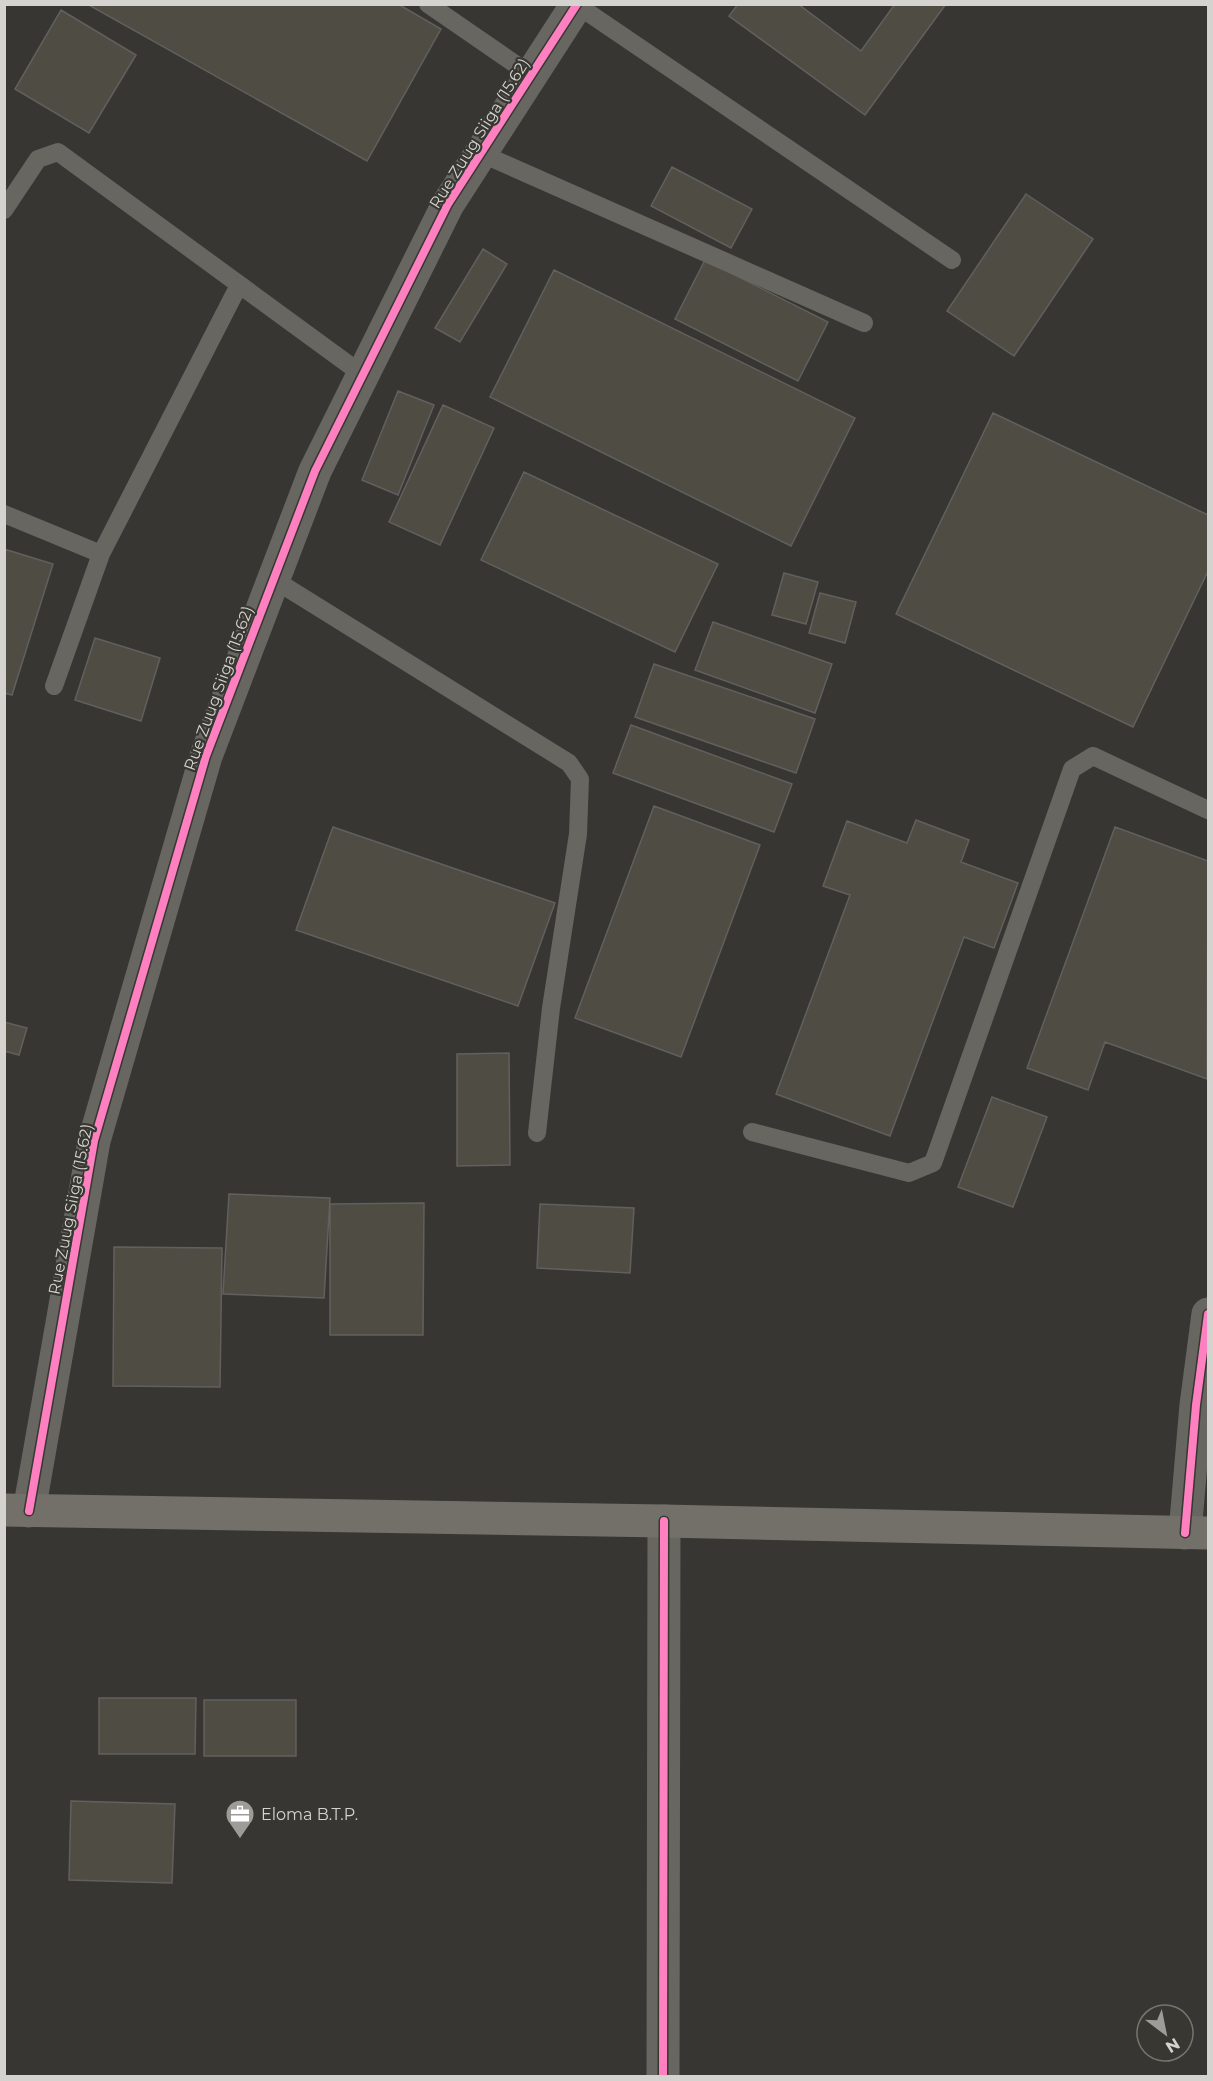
<svg xmlns="http://www.w3.org/2000/svg" width="1213" height="2081" font-family="Montserrat,sans-serif">
<style>
.building{fill:#4e4c43;stroke:#61605e;stroke-width:1.5}
.lines{fill:none;stroke-linecap:round;stroke-linejoin:round}
.lane{stroke:#676661;stroke-width:18}
.street{stroke:#676661;stroke-width:33}
.secondary{stroke:#727069;stroke-width:33}
.cycleway-casing{stroke:#383732;stroke-width:11}
.cycleway{stroke:#ff80c0;stroke-width:8}
.labels{text-anchor:middle;stroke-width:4.5;stroke-linejoin:round;paint-order:stroke}
.street-label{font-size:16px;fill:#d4d3d0;stroke:#383732}
.poi-label{font-size:16px;fill:#d4d3d0;stroke:#383732;text-anchor:start}
</style>
<rect width="100%" height="100%" fill="#373633"/>
<!-- building -->
<path class="building" d="M87,4H398L441,29L367,161Z
M738,4H798L861,51L895,4H946L865,115L729,16Z
M61,10L136,55L89,133L15,89Z
M672,167L752,209L731,248L651,206Z
M1026,194L1093,239L1014,356L947,311Z
M483,249L507,264L460,342L435,328Z
M705,260L828,322L798,381L675,319Z
M554,270L855,418L791,546L490,397Z
M398,391L434,405L398,495L362,480Z
M443,405L494,428L440,545L389,522Z
M993,413L1208,515V571L1133,727L896,614Z
M524,472L718,564L675,652L481,560Z
M4,549L53,564L12,695L4,693Z
M784,573L818,582L806,624L772,615Z
M820,593L856,602L845,643L809,633Z
M713,622L832,664L815,713L695,670Z
M95,638L160,658L141,721L75,700Z
M654,664L815,719L796,773L635,717Z
M631,725L792,784L774,832L613,773Z
M654,806L760,845L681,1057L575,1018Z
M916,820L969,840L961,862L1018,883L994,948L964,937L890,1136L776,1094L850,895L823,886L847,821L907,843Z
M333,827L555,903L518,1006L296,930Z
M1115,827L1208,861L1207,1079L1105,1042L1088,1090L1027,1068Z
M4,1022L27,1028L19,1055L4,1051Z
M509,1053L510,1165L457,1166V1054Z
M992,1097L1047,1117L1013,1207L958,1187Z
M229,1194L330,1198L324,1298L223,1294Z
M424,1203L423,1335H330V1204Z
M540,1204L634,1208L630,1273L537,1268Z
M114,1247L222,1248L220,1387L113,1386Z
M99,1698H196L195,1754H99Z
M204,1700H296V1756H204Z
M71,1801L175,1804L172,1883L69,1880Z"/>
<g class="lines">
<!-- lane -->
<path class="lane" d="M428,4L531,75
M577,5L952,260
M480,153L864,323
M4,210L38,159L58,152L363,375
M4,514L101,554
M273,579L569,763L580,779L578,834L551,1008L537,1133
M54,686L101,554L239,285
M752,1132L909,1173L933,1163L1072,769L1093,756L1208,810"/>
<!-- street -->
<path class="street" d="M29,1511L94,1141L206,756L315,471L448,204L577,4
M1185,1533L1196,1405L1208,1314
M663,2076L664,1521"/>
<!-- secondary -->
<path class="secondary" d="M4,1510L664,1521L1208,1533"/>
<!-- cycleway casing -->
<g class="cycleway-casing">
<path id="cycleway" d="M29,1511L94,1141L206,756L315,471L448,204L577,4
M1185,1533L1196,1405L1208,1314
M663,2076L664,1521"/>
</g>
<!-- cycleway -->
<use href="#cycleway" class="cycleway"/>
</g>
<!-- icons -->
<defs>
<g id="office-pin" transform="scale(1.5)"><path d="M0 17L-7.5 6A9.5 9.5 0 1 1 7.5 6Z" fill="#9d9c99" stroke="#383732"/><path d="M-6-3h4V-5.5h4V-3h4V5H-6ZM-1-4.5V-3h2v-1.5ZM-6 0V1H6V0Z" fill="#fff"/></g>
</defs>
<g fill-rule="evenodd">
<use href="#office-pin" x="240" y="1814"/>
</g>
<g class="labels">
<!-- street labels -->
<g class="street-label">
<text transform="translate(479 133) rotate(-58)" y="6">Rue Zuug Siiga (15.62)</text>
<text transform="translate(218 688) rotate(-70)" y="6">Rue Zuug Siiga (15.62)</text>
<text transform="translate(70 1209) rotate(-79)" y="6">Rue Zuug Siiga (15.62)</text>
</g>
<!-- poi labels -->
<g class="poi-label">
<text x="261" y="1820">Eloma B.T.P.</text>
</g>
</g>
<!-- border -->
<rect width="1213" height="2081" fill="none" stroke="#d4d3d0" stroke-width="12"/>
<!-- north arrow -->
<g transform="translate(1165 2033) rotate(148)"><circle r="28" fill="#383732" stroke="#767571" stroke-width="1.5"/>
<path d="M0-4.5L10 22L0 15L-10 22Z" fill="#9d9c99"/>
<text y="-9" font-size="16" font-weight="bold" text-anchor="middle" fill="#d4d3d0">N</text>
</g>
</svg>
